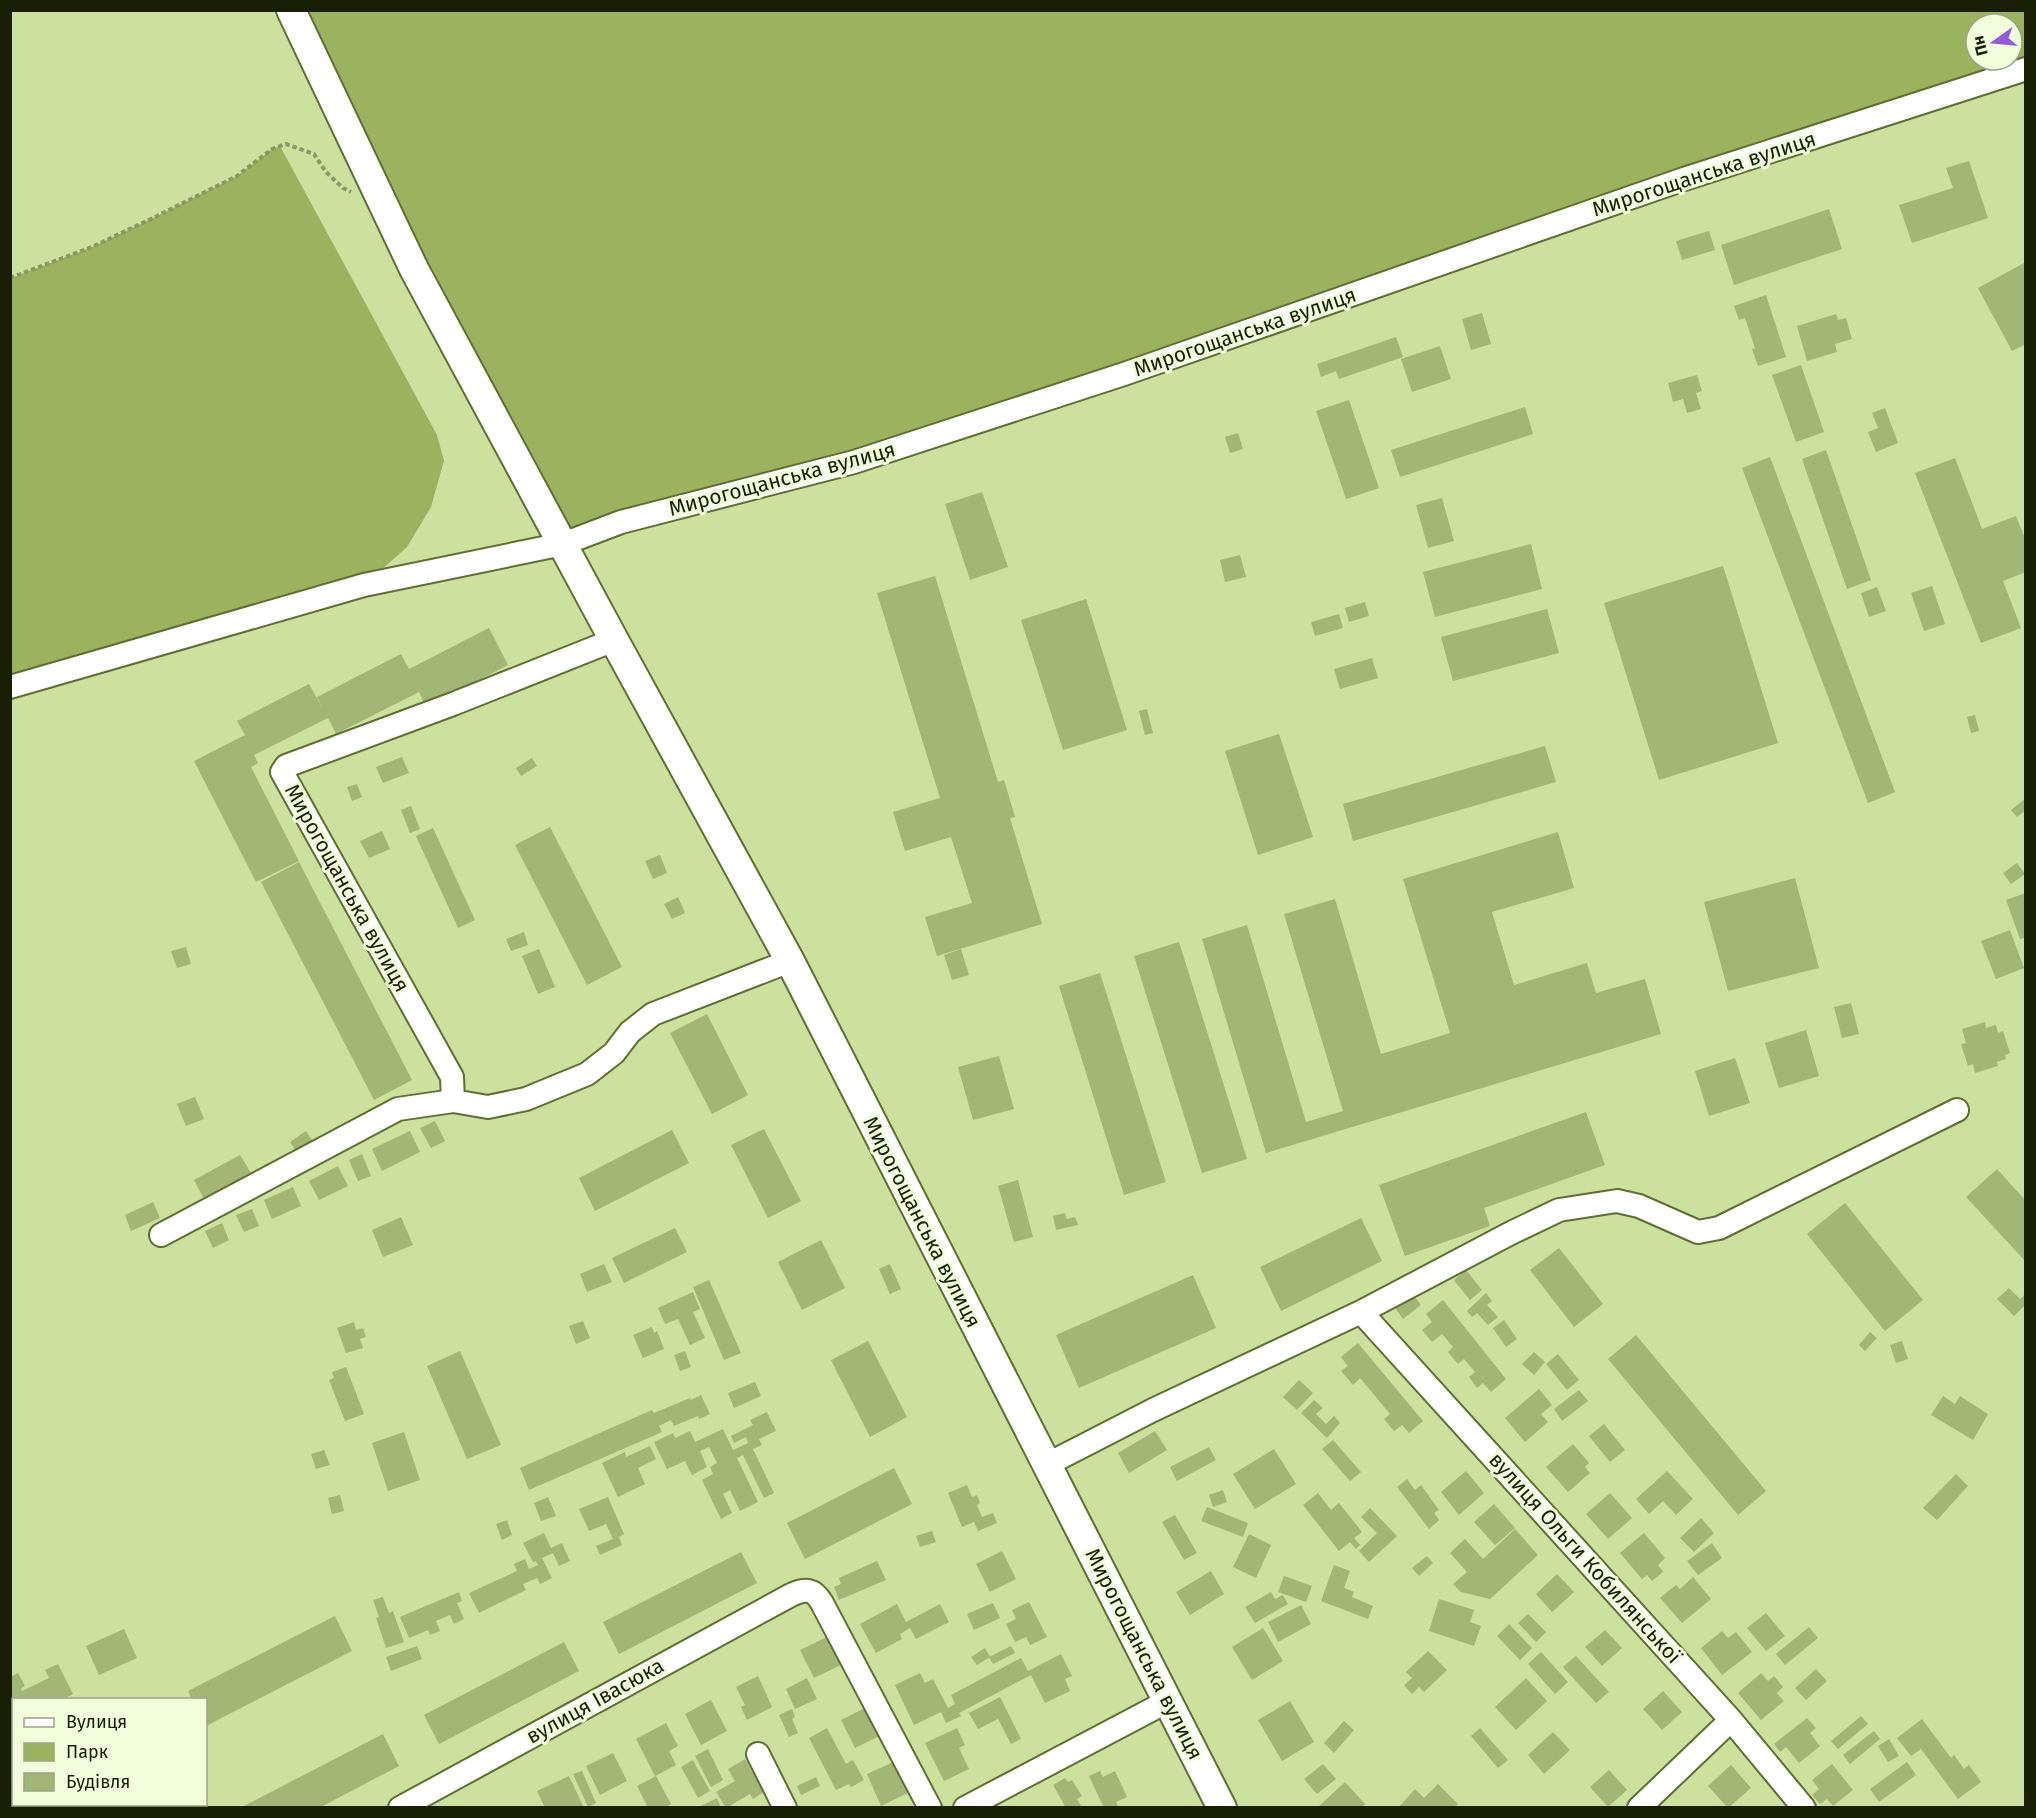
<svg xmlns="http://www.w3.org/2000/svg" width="2036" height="1818" font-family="'Fira Sans',sans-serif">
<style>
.green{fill:#9bb25e;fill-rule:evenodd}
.building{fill:#a2b675}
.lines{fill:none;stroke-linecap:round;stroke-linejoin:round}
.minor-casing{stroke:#5e6f30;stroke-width:26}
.major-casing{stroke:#5e6f30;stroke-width:32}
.path{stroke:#899965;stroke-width:4;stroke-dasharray:4.5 3;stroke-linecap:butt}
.minor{stroke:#fff;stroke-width:22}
.major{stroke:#fff;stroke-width:28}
.labels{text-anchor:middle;stroke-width:6;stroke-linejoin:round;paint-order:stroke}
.street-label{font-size:21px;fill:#181f05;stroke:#f2fddc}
</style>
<rect width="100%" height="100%" fill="#cce19e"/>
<!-- green -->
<path class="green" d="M2025,10L2026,69L1124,374L563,544L291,11ZM1976,24H2012V60H1976Z
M280,146L437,435L444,461L431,507L407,547L364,585L11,687V278L92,247L155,217L237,176L272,149Z"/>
<!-- building -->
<path class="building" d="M1969,161L1988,218L1912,243L1899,205L1953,188L1946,168Z
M1829,209L1842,249L1734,285L1721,245Z
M1709,231L1715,250L1682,260L1676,241Z
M2024,263L2026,266V344L2012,351L1978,288Z
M1766,295L1786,357L1758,366L1752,349L1755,348L1745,318L1739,320L1734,306Z
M1482,313L1491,344L1471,350L1462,319Z
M1836,314L1838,320L1846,318L1852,339L1835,344L1837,352L1807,361L1797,326Z
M1396,337L1403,357L1339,379L1336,371L1321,377L1317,364Z
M1440,346L1451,379L1412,392L1401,359Z
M1801,365L1824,432L1796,442L1772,375Z
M1697,375L1702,391L1696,393L1701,409L1687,413L1683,399L1673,402L1668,383Z
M1349,400L1379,488L1346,499L1316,411Z
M1525,407L1533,434L1400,477L1391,450Z
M1885,408L1898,443L1876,452L1868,432L1878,428L1872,413Z
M1238,433L1243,449L1230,453L1225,437Z
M1826,450L1871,580L1847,589L1802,459Z
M1770,457L1895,792L1868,803L1742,468Z
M1955,458L1982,529L2016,516L2026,541V572L2003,581L2021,628L1981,643L1915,473Z
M982,492L1008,567L970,580L945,504Z
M1442,498L1454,541L1428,548L1416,505Z
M1531,544L1542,589L1435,617L1423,572Z
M1240,555L1246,577L1225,582L1220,560Z
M1723,566L1778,743L1659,780L1604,603Z
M935,576L998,782L1004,780L1015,817L1010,818L1042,924L937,956L925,917L972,903L951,837L905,851L893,812L940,798L877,593Z
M1932,586L1945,624L1924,631L1911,593Z
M1877,587L1886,611L1869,617L1861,593Z
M1086,599L1127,730L1063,750L1021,620Z
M1365,602L1369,616L1349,622L1345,608Z
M1547,609L1559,653L1453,681L1441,637Z
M1339,614L1343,628L1315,636L1311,622Z
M489,628L508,665L426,707L419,692L336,734L328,718L254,755L258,763L251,767L299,861L256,882L194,761L245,735L237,721L309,684L323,709L317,697L401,654L409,669Z
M1372,658L1378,678L1340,689L1334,669Z
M1147,709L1153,733L1145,735L1139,711Z
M1975,715L1979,731L1971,733L1967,717Z
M1279,734L1313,837L1258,855L1225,751Z
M1545,746L1556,782L1353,841L1343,804Z
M402,757L409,773L383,783L376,767Z
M532,758L537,766L521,776L516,768Z
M357,784L362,797L352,801L347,787Z
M2026,798V810L2017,817L2011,810Z
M411,806L420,829L410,833L401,810Z
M550,827L622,967L587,985L515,845Z
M433,828L475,920L458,928L416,836Z
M382,831L390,849L369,858L360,841Z
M1558,832L1574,888L1492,912L1514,985L1587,963L1596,993L1645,979L1661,1034L1266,1153L1202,939L1247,925L1306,1122L1343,1111L1284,914L1335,899L1381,1054L1450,1033L1403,879Z
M660,855L667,873L653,879L645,861Z
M299,862L412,1080L374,1100L261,882Z
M2017,863L2025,874L2011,884L2003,873Z
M1795,878L1819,968L1728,991L1704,902Z
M2026,893V937L2020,939L2006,900Z
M678,897L685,913L672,919L664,904Z
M2010,930L2024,968L1996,979L1981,941Z
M524,932L528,945L511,951L506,939Z
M1179,942L1247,1159L1202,1173L1134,956Z
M186,947L191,964L177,968L171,951Z
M539,949L555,987L538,994L522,956Z
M961,949L969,975L952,980L944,955Z
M1100,973L1166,1182L1124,1195L1059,986Z
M1851,1003L1859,1034L1842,1038L1834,1007Z
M707,1014L748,1095L712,1114L670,1033Z
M1985,1022L1986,1028L1996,1025L1998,1033L2003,1031L2010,1053L2005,1055L2006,1059L1997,1062L1998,1066L1975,1073L1973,1064L1968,1066L1961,1044L1966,1043L1962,1029Z
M1806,1030L1819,1076L1779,1088L1765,1043Z
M999,1056L1014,1109L973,1120L958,1067Z
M1735,1058L1750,1103L1709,1116L1695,1071Z
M195,1097L204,1119L186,1126L177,1104Z
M1586,1112L1605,1165L1484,1208L1490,1226L1405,1256L1379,1185Z
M435,1121L445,1141L431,1148L420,1128Z
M764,1129L801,1201L768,1218L731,1145Z
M672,1130L689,1163L595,1211L579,1178Z
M306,1131L314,1143L298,1154L290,1142Z
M410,1131L420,1152L382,1171L372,1149Z
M362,1154L371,1176L358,1181L349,1160Z
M240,1155L251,1173L204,1199L194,1180Z
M338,1166L348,1186L319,1200L309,1181Z
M1997,1169L2026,1201V1262L1966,1197Z
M1018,1180L1033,1237L1014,1242L998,1186Z
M293,1187L301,1206L272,1219L264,1200Z
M153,1202L160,1218L131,1231L125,1215Z
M1845,1203L1923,1300L1885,1331L1807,1234Z
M252,1209L259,1226L244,1232L236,1215Z
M1065,1213L1067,1219L1075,1217L1078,1225L1056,1230L1053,1216Z
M401,1217L413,1245L383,1257L372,1230Z
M1361,1218L1382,1261L1281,1311L1260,1267Z
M222,1223L229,1240L213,1248L205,1231Z
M675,1228L687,1252L624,1283L612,1258Z
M821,1240L845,1288L802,1310L778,1262Z
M1559,1248L1603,1304L1574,1327L1530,1270Z
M604,1264L612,1282L587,1292L580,1274Z
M890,1264L901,1289L890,1294L879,1269Z
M1466,1270L1482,1290L1470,1300L1454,1280Z
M1193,1275L1216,1328L1079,1388L1056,1335Z
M709,1280L741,1353L724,1360L693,1287Z
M2009,1288L2020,1299L2026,1294V1304L2014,1316L1997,1299Z
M693,1292L700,1309L693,1312L705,1338L690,1345L678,1319L665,1324L658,1308Z
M1412,1293L1421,1305L1403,1319L1394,1306Z
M1486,1293L1492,1301L1487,1305L1498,1317L1488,1325L1477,1313L1472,1317L1467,1311Z
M1443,1300L1506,1379L1491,1392L1483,1383L1477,1388L1469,1377L1475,1372L1464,1359L1458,1364L1448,1352L1453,1347L1442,1334L1432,1342L1422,1330L1432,1322L1426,1314Z
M1504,1320L1517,1339L1506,1347L1493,1328Z
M583,1321L590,1338L576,1344L569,1326Z
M354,1322L356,1330L363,1328L366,1337L360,1339L363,1348L346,1353L337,1328Z
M652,1327L654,1333L657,1331L664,1349L643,1358L633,1335Z
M1870,1332L1877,1338L1865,1351L1859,1345Z
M1636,1335L1766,1491L1738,1515L1608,1359Z
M868,1341L907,1417L870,1437L831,1360Z
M1902,1341L1908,1359L1896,1363L1890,1345Z
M1358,1343L1423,1421L1409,1433L1402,1425L1394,1431L1384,1419L1390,1414L1360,1378L1353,1385L1341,1371L1348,1366L1341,1357Z
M460,1351L501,1445L467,1459L427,1366Z
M685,1351L691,1367L680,1371L674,1355Z
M1534,1352L1545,1362L1534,1375L1522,1364Z
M1558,1354L1579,1380L1567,1390L1546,1364Z
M346,1367L364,1414L345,1421L329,1380L334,1378L332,1372Z
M1299,1380L1313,1393L1297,1410L1283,1397Z
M755,1382L761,1396L734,1408L728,1393Z
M1539,1389L1552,1405L1541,1414L1548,1422L1525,1442L1505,1418Z
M1579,1390L1588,1401L1562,1421L1554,1409Z
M701,1395L710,1414L699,1419L698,1416L674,1426L671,1420L659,1426L662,1432L529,1490L520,1468L652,1410L654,1413L690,1398L691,1400Z
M1943,1396L1955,1404L1960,1396L1988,1414L1973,1440L1931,1415Z
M1314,1400L1323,1408L1316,1414L1326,1424L1334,1416L1340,1423L1327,1438L1301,1413Z
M767,1412L776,1431L759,1439L762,1445L753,1449L774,1493L764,1498L743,1455L737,1458L758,1502L740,1511L730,1490L723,1494L732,1513L721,1519L702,1480L713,1474L710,1467L717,1463L709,1447L700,1451L707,1467L692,1475L685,1461L667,1469L654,1442L673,1433L675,1438L690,1431L695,1442L723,1429L733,1450L748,1443L746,1437L734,1443L731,1436L753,1425L750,1420Z
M1604,1424L1625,1450L1610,1462L1589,1436Z
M1155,1431L1167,1450L1129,1473L1118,1453Z
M404,1432L420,1480L388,1491L372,1443Z
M1333,1440L1361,1472L1350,1481L1322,1449Z
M1573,1444L1589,1463L1585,1467L1590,1473L1568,1492L1546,1467Z
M650,1446L656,1459L638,1468L645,1484L618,1497L602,1463L625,1452L626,1457Z
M1209,1447L1216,1460L1177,1481L1170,1467Z
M1274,1449L1296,1484L1255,1509L1233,1474Z
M324,1450L330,1465L316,1469L311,1454Z
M894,1468L912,1504L805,1559L787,1523Z
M1466,1471L1484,1493L1459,1515L1441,1492Z
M1667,1471L1693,1499L1676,1515L1663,1501L1649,1514L1636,1499Z
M1956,1474L1968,1486L1937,1520L1923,1508Z
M1407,1479L1415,1490L1421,1485L1439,1510L1434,1513L1439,1520L1429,1529L1397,1487Z
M967,1485L972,1497L977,1495L980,1503L977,1505L982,1517L993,1513L997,1523L978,1531L974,1522L962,1527L948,1493Z
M1223,1490L1227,1502L1213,1507L1209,1495Z
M1318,1493L1331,1510L1339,1503L1362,1532L1354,1538L1360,1545L1356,1549L1350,1542L1339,1551L1303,1505Z
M1610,1493L1632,1518L1608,1539L1586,1514Z
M340,1495L344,1511L332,1514L328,1498Z
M548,1497L556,1516L541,1521L534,1503Z
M608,1497L624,1534L619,1537L622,1545L600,1555L596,1546L613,1539L606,1524L589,1531L579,1509Z
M1494,1504L1515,1528L1495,1545L1474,1522Z
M1207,1507L1248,1523L1243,1537L1201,1521Z
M1370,1508L1397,1536L1369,1562L1359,1551L1377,1533L1361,1517Z
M1175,1515L1197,1553L1184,1560L1162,1522Z
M1701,1518L1714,1533L1694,1552L1680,1538Z
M507,1520L512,1535L502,1540L496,1524Z
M1515,1529L1538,1555L1490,1599L1461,1592L1453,1584L1467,1572L1450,1553L1465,1539L1483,1559Z
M932,1531L936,1542L920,1547L916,1536Z
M544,1533L551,1548L562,1543L570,1561L559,1566L553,1553L542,1558L552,1578L540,1584L537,1578L523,1584L526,1590L479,1613L469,1593L517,1571L514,1564L525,1559L529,1569L538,1565L536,1561L533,1562L523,1543Z
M1644,1533L1665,1558L1658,1565L1663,1572L1652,1581L1647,1575L1642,1579L1620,1553Z
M1249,1534L1271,1545L1256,1578L1233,1567Z
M1712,1543L1722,1558L1698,1575L1687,1561Z
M1002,1551L1016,1579L990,1592L976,1564Z
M741,1552L757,1583L619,1654L603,1622Z
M1427,1556L1433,1563L1419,1576L1412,1568Z
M877,1561L886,1580L839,1600L834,1587L841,1584L839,1578Z
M1334,1565L1350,1571L1344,1588L1354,1592L1352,1597L1373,1606L1368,1619L1321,1601Z
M1211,1571L1224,1594L1190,1615L1176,1592Z
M1557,1574L1574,1592L1552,1612L1536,1594Z
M1284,1576L1312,1586L1306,1602L1278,1592Z
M1693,1577L1711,1599L1682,1623L1660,1598L1676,1585L1680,1589Z
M459,1592L462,1601L457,1603L464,1619L454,1624L450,1615L436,1621L440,1631L430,1635L428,1630L409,1638L400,1617Z
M1271,1592L1275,1599L1283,1595L1288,1604L1255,1623L1245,1607Z
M383,1597L389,1613L393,1611L404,1642L386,1648L376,1618L379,1617L373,1600Z
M1439,1599L1474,1610L1470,1622L1481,1626L1474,1646L1429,1631Z
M1029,1602L1047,1637L1030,1645L1026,1637L1015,1642L1006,1624L1016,1619L1012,1610Z
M993,1603L1000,1618L974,1630L967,1614Z
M897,1604L906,1622L940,1604L949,1622L916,1639L910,1628L900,1634L902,1639L876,1653L860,1624Z
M1301,1605L1311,1624L1278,1642L1268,1622Z
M1766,1613L1785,1636L1766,1651L1747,1628Z
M1528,1614L1546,1632L1536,1642L1518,1623Z
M335,1616L352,1651L206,1726V1700H192L188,1691Z
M1509,1624L1532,1648L1520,1660L1497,1636Z
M1809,1627L1818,1638L1785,1665L1776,1654Z
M1263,1628L1283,1661L1252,1680L1232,1647Z
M124,1629L137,1658L99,1675L86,1646Z
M1605,1630L1622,1648L1602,1666L1585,1647Z
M1722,1631L1728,1638L1736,1632L1752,1652L1722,1675L1701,1648Z
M831,1635L845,1663L814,1678L800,1650Z
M564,1642L579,1671L439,1744L424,1715Z
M417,1646L422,1659L391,1671L386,1657Z
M1011,1646L1015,1653L993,1664L989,1657Z
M985,1648L990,1657L977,1665L971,1657Z
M1428,1651L1447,1670L1424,1692L1419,1687L1412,1694L1404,1685L1412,1678L1406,1672Z
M1541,1652L1568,1682L1555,1694L1528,1664Z
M1061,1654L1072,1676L1065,1679L1070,1691L1045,1703L1031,1675L959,1713L961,1716L946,1723L941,1712L914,1725L895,1685L920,1673L925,1683L933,1679L948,1708L955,1704L951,1695L1021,1658L1028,1671Z
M1576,1656L1609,1692L1596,1703L1563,1667Z
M58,1664L73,1694L61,1700H14V1722L10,1724V1677L18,1673L25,1686L21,1688L22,1691L49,1678L45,1670Z
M1816,1669L1827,1681L1806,1700L1795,1688Z
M1761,1673L1768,1681L1774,1676L1783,1687L1777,1693L1784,1701L1761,1720L1738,1693Z
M758,1676L772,1707L747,1720L741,1707L745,1705L736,1687Z
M807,1678L817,1699L795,1709L786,1689Z
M1526,1678L1547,1701L1516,1730L1495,1707Z
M1663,1691L1682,1712L1662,1730L1643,1709Z
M1000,1697L1021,1739L1011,1744L998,1719L978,1729L969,1713Z
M711,1700L727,1731L701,1745L685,1714Z
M1290,1701L1314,1742L1282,1761L1258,1720Z
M867,1707L881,1735L855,1748L841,1720Z
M792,1709L795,1717L792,1719L798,1733L789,1737L779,1715Z
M1861,1716L1868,1724L1838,1749L1831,1741Z
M1807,1718L1816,1728L1810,1733L1820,1746L1799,1763L1786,1747L1780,1752L1774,1744Z
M1922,1719L1951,1758L1954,1755L1964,1769L1969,1765L1981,1782L1958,1799L1921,1749L1911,1756L1897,1738Z
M1344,1721L1354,1730L1334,1753L1324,1743Z
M666,1723L678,1746L669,1751L676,1765L655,1776L636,1739Z
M827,1728L846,1764L853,1760L864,1780L851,1787L849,1784L836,1790L809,1738Z
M957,1728L965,1745L959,1748L969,1769L944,1781L925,1743Z
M1480,1728L1508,1760L1498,1768L1471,1736Z
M1874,1731L1880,1739L1850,1764L1843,1755Z
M1553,1732L1570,1750L1544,1774L1528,1755Z
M383,1734L399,1766L319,1808H240Z
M1889,1739L1899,1756L1888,1762L1878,1746Z
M708,1749L723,1780L711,1787L695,1756Z
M613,1753L627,1781L600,1795L586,1766Z
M10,1756L14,1762V1804H34L35,1808H13L10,1802Z
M745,1759L764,1792L753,1799L750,1794L726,1808L716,1792L735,1781L728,1769Z
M693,1760L710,1791L698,1798L681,1767Z
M898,1760L912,1791L881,1806L867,1774Z
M1907,1762L1916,1775L1879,1802L1870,1789Z
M1323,1764L1336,1779L1317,1794L1304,1779Z
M1832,1764L1853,1790L1833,1806L1827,1799L1820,1804L1812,1795L1819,1789L1812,1780Z
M1731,1765L1751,1788L1728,1808L1708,1786Z
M1609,1770L1627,1790L1608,1807L1590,1787Z
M582,1771L596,1803L588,1807L573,1774Z
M1100,1771L1103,1777L1115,1771L1127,1797L1116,1802L1119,1808H1104L1089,1776Z
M569,1776L584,1808H545L537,1791Z
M656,1776L671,1804L665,1808H648L637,1786Z
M816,1777L820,1786L801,1795L797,1786Z
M1065,1778L1068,1782L1072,1780L1082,1796L1077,1799L1081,1806L1080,1808H1066L1053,1785Z
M1345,1782L1365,1804L1362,1808H1317Z
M1438,1784L1458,1804L1455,1808H1398L1415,1789L1424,1798Z
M717,1798L721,1808H697Z
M45,1804H81L82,1808H39Z"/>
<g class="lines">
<!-- minor casing -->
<g class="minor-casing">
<path id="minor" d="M10,687L364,585L563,544L621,522L854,462L1124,374L1684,179L2026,69
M453,1101L452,1077L282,772L286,766L453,704L614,640
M161,1235L398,1109L453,1101L488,1107L526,1099L587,1074L614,1053L630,1032L653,1014L790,961
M1361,1312L1731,1720L1804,1808
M1046,1465L1153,1410L1361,1312L1511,1233L1559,1210L1617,1201L1639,1206L1698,1232L1719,1228L1957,1110
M758,1754L785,1808
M400,1808L791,1595C806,1588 814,1589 822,1603L930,1808
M965,1808L1168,1701
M1639,1808L1731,1720"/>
</g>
<!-- major casing -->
<g class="major-casing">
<path id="major" d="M291,10L414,269L614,640L790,961L1222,1808"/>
</g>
<!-- path -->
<path class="path" d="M10,278L92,247L155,217L237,176L272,149L286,144L314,154L326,172L343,188L351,192"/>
<!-- minor -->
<use href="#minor" class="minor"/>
<!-- major -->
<use href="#major" class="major"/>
</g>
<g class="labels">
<!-- street labels -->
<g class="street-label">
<text transform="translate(1704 174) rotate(-18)" y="7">Мирогощанська вулиця</text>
<text transform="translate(1245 332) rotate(-19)" y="7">Мирогощанська вулиця</text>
<text transform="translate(782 479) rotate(-15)" y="7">Мирогощанська вулиця</text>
<text transform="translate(347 888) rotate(61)" y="7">Мирогощанська вулиця</text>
<text transform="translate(922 1222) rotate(63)" y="7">Мирогощанська вулиця</text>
<text transform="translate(1585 1558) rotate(48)" y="7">вулиця Ольги Кобилянської</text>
<text transform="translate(1144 1654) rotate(63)" y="7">Мирогощанська вулиця</text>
<text transform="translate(595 1701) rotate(-29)" y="7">вулиця Івасюка</text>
</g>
</g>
<!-- border -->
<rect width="2036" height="1818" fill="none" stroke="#181f05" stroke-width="24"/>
<!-- legend -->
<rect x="12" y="1698" width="195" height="108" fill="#f2fddc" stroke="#9ba486" stroke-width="1.5"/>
<rect x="24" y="1718" width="30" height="9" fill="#ffffff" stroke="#9ba486" stroke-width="1.5"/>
<text x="66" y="1728" font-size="18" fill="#181f05">Вулиця</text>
<rect x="24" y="1743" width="30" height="18" fill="#9bb25e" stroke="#9ba486" stroke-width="1.5"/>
<text x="66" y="1758" font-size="18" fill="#181f05">Парк</text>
<rect x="24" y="1773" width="30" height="18" fill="#a2b675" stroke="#9ba486" stroke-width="1.5"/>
<text x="66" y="1788" font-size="18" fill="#181f05">Будівля</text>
<!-- north arrow -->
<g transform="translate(1994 42) rotate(255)"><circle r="28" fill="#f2fddc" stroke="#9ba486" stroke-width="1.5"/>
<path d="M0-4.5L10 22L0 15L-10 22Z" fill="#935cd5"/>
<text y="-9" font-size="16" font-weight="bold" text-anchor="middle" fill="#181f05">Пн</text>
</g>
</svg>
